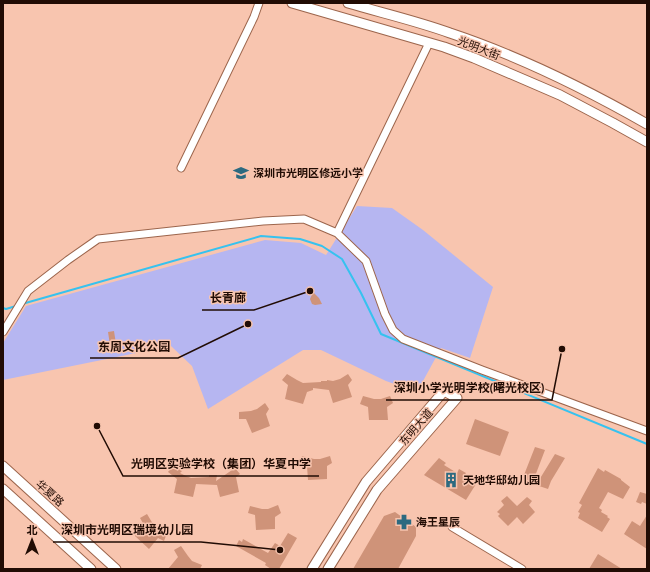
<svg xmlns="http://www.w3.org/2000/svg" width="650" height="572" font-family="Lato,'Noto Sans SC',sans-serif">
<style>
.green{fill:#b6b6f1}
.lines{fill:none;stroke-linecap:round;stroke-linejoin:round}
.stream{stroke:#36c2ef;stroke-width:2}
.building{fill:#cf9379}
.minor-casing{stroke:#9c654c;stroke-width:9}
.major-casing{stroke:#9c654c;stroke-width:11}
.minor{stroke:#fff;stroke-width:7}
.major{stroke:#fff;stroke-width:9}
.labels{text-anchor:middle;stroke-width:3;stroke-linejoin:round;paint-order:stroke}
.street-label{font-size:11px;fill:#210c04;stroke:#f8c5af}
.poi-label{font-size:11px;font-weight:bold;fill:#210c04;stroke:#f8c5af;text-anchor:start}
.leader{fill:none;stroke:#210c04;stroke-width:1.5}
.callout-dot{fill:#210c04;stroke:#f8c5af;stroke-width:1.5}
.callout-label{font-size:12px;text-anchor:middle;font-weight:bold;fill:#210c04;stroke:#f8c5af;stroke-width:3;stroke-linejoin:round;paint-order:stroke}
</style>
<rect width="100%" height="100%" fill="#f8c5af"/>
<!-- green -->
<path class="green" d="M357,206L392,208L423,230L493,287L470,358L441,348L417,392L386,381L321,350H303L208,409L192,366L171,346L3,380V343L26,306L265,240L301,243L326,255Z"/>
<g class="lines">
<!-- stream -->
<path class="stream" d="M22,304L261,236L300,239L322,246L342,259L361,293L381,334L647,444
M3,308L6,309L16,306"/>
</g>
<!-- building -->
<path class="building" d="M313,292L319,298L322,304L315,305L312,304L310,299Z
M114,331L116,344L110,345L108,332Z
M287,374L297,380L303,383L321,382V381H327V380L333,381L340,379L348,374L352,380L348,385L352,397L333,403L329,390L313,388V390L307,392L303,404L285,399L288,385L282,380Z
M363,396L374,399H381L390,396L393,403L387,407L388,420H369L368,407L360,404Z
M265,403L269,409L266,414L270,426L252,433L246,419H239V412L251,411L257,409Z
M475,419L509,432L500,456L466,444Z
M535,447L545,450L532,484L522,480Z
M555,454L565,458L551,481L548,489L536,485Z
M302,456L314,459H320L330,456L332,463L327,466V479L308,480L307,466L300,463Z
M439,458L446,463L444,465L457,473L459,469L466,473L463,477L476,484L466,500L424,475Z
M173,465L182,471L180,473L186,476L191,478L209,477V475H217L216,481L235,468L240,474L236,477L239,492L220,497L217,485L196,484L193,497L174,493L177,479L168,472Z
M598,468L604,472L605,470L621,479V480L630,487L623,499L608,492L599,508L602,510L601,512L608,516L607,517L610,519L602,532L578,518L580,513L578,512L582,505L579,503Z
M640,492L647,494V504L642,502L641,504L636,502Z
M507,496L517,506L527,497L532,501L529,505L535,512L523,524L517,517L508,526L498,516L500,514L497,512L504,505L501,501Z
M278,505L281,513L275,517V529L256,530L255,515L248,513L250,506L262,509H268Z
M395,512L416,527V536L398,569H353L384,516Z
M147,514L153,524L158,529L167,533L164,541L158,538L149,549L135,536L144,525L140,518Z
M647,515V549L624,534L632,521L640,526Z
M288,533L297,538L279,569H271L265,565L266,563L236,546L239,540L242,542L243,539L268,553L275,543L280,546Z
M181,546L188,556L192,561L202,565L200,569H168L178,557L174,550Z
M598,554L622,569H589Z"/>
<g class="lines">
<!-- minor casing -->
<g class="minor-casing">
<path id="minor" d="M181,168L254,17L259,3
M337,233L429,43
M3,332L28,291L68,260L98,239L263,221L304,219L337,233L366,261L385,314L393,330L403,339L482,370L647,431
M452,527L522,569"/>
</g>
<!-- major casing -->
<g class="major-casing">
<path id="major" d="M292,3L444,47L474,58L560,95L613,123L647,142
M348,3C382,13 417,21 450,33C519,56 584,88 647,124
M3,466L116,569
M3,489L91,569
M312,569L366,482L444,391L457,398L377,490L328,569"/>
</g>
<!-- minor -->
<use href="#minor" class="minor"/>
<!-- major -->
<use href="#major" class="major"/>
</g>
<!-- icons -->
<defs>
<g id="school-bare" transform="scale(1.2)"><path d="M0-5L7-2L0 1L-7-2ZM-4 1L0 2.5L4 1V4Q0 6-4 4Z" fill="#2c6a80" stroke="#f8c5af" stroke-width="2.5" paint-order="stroke"/></g>
<g id="building-bare" transform="scale(1.2)"><path d="M-4-6H4V6H1V3H-1V6H-4ZM-2.5-4.3h1.7v1.8h-1.7ZM.8-4.3h1.7v1.8H.8ZM-2.5-1h1.7V.8h-1.7ZM.8-1h1.7V.8H.8Z" fill="#2c6a80" stroke="#f8c5af" stroke-width="2.5" paint-order="stroke"/></g>
<g id="pharmacy-bare" transform="scale(1.2)"><path d="M-2-6h4v4h4v4h-4v4h-4v-4h-4v-4h4Z" fill="#2c6a80" stroke="#f8c5af" stroke-width="2.5" paint-order="stroke"/></g>
</defs>
<g fill-rule="evenodd">
<use href="#school-bare" x="241" y="173"/>
<use href="#building-bare" x="451" y="480"/>
<use href="#pharmacy-bare" x="404" y="522"/>
</g>
<g class="labels">
<!-- street labels -->
<g class="street-label">
<text transform="translate(479 48) rotate(21)" y="4">光明大街</text>
<text transform="translate(416 427) rotate(-49)" y="4">东明大道</text>
<text transform="translate(50 493) rotate(42)" y="4">华夏路</text>
</g>
<!-- poi labels -->
<g class="poi-label">
<text x="253" y="177">深圳市光明区修远小学</text>
<text x="463" y="484">天地华邸幼儿园</text>
<text x="416" y="526">海王星辰</text>
</g>
</g>
<!-- callouts -->
<path class="leader" d="M310 291L254 310H202M248 324L178 358H90M562 349L552 400H386M97 426L123 476H319M280 550L201 542H53"/>
<g class="callout-dot">
<circle cx="310" cy="291" r="4"/>
<circle cx="248" cy="324" r="4"/>
<circle cx="562" cy="349" r="4"/>
<circle cx="97" cy="426" r="4"/>
<circle cx="280" cy="550" r="4"/>
</g>
<g class="callout-label">
<text x="228" y="302">长青廊</text>
<text x="134" y="351">东周文化公园</text>
<text x="469" y="392">深圳小学光明学校(曙光校区)</text>
<text x="221" y="468">光明区实验学校（集团）华夏中学</text>
<text x="127" y="534">深圳市光明区瑞境幼儿园</text>
</g>
<!-- border -->
<rect width="650" height="572" fill="none" stroke="#210c04" stroke-width="8"/>
<!-- north arrow -->
<g transform="translate(32 540)" stroke="#f8c5af" stroke-width="3" paint-order="stroke">
<path d="M0-3L7 15L0 10L-7 15Z" fill="#210c04"/>
<text y="-6" font-size="11" font-weight="bold" text-anchor="middle" fill="#210c04">北</text>
</g>
</svg>
